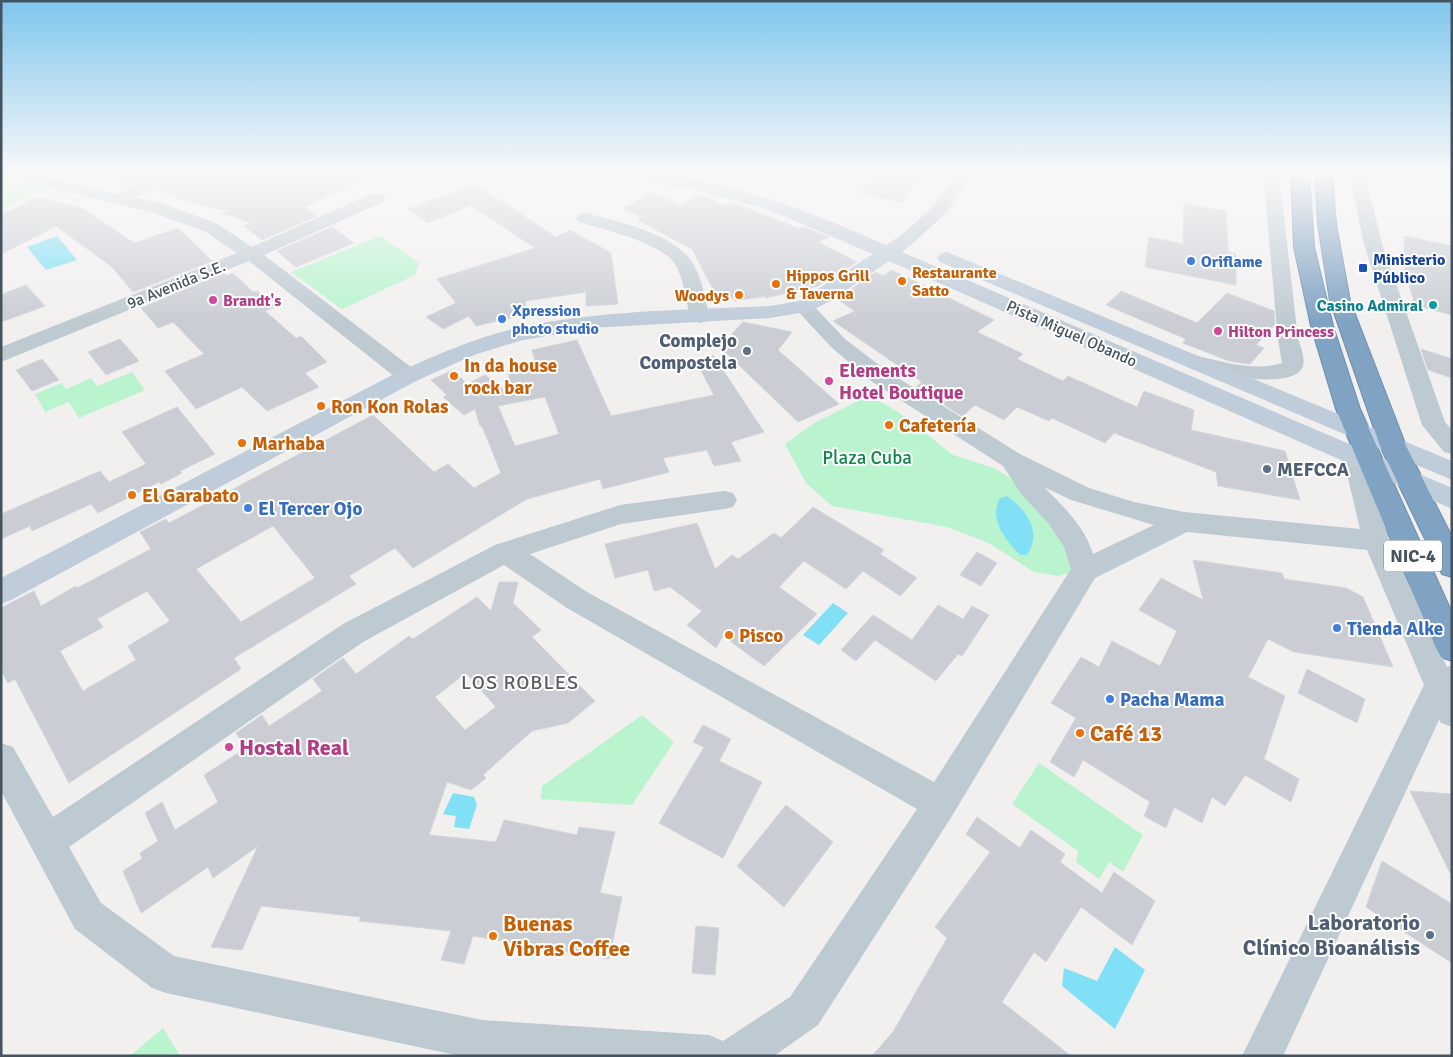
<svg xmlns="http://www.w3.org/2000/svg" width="1453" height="1057" font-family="Signika,sans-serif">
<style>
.green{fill:#b9f4ce}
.water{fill:#81e0f5}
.building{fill:#caced4;stroke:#d2d5db;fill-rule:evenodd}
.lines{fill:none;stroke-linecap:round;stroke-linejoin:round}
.highway-casing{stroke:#6d8eaf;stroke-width:2}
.street{fill:#becad2;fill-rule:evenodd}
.secondary{fill:#bfcdda;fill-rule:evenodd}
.highway{fill:#81a3c3;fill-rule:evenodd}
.shop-dot{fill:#3f7fe0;stroke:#fff;stroke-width:2}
.transit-dot{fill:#1a4fb4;stroke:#fff;stroke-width:2}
.food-dot{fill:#e8710a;stroke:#fff;stroke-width:2}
.hotel-dot{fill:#d1479c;stroke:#fff;stroke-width:2}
.culture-dot{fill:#0f9aa8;stroke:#fff;stroke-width:2}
.service-dot{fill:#5c6f8a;stroke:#fff;stroke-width:2}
.labels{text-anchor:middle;stroke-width:4;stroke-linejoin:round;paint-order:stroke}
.far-transit-label{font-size:16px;font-weight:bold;fill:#164399;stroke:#fff;text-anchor:start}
.far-shop-label{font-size:16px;font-weight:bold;fill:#366cbe;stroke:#fff;text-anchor:start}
.far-food-label{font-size:16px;font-weight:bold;fill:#c56008;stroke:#fff;text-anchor:start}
.far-street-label{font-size:16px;fill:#45535e;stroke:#fff}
.far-hotel-label{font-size:16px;font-weight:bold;fill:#b23c85;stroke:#fff;text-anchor:start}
.far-culture-label{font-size:16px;font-weight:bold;fill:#0d838f;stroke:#fff;text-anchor:end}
.shield{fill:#fff;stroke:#7d878e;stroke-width:1}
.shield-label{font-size:18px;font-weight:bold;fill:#45535e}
.service-label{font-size:19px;font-weight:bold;fill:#4e5e75;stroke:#fff;text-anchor:end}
.food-label{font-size:19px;font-weight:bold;fill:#c56008;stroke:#fff;text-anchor:start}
.hotel-label{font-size:19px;font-weight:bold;fill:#b23c85;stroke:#fff;text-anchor:start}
.park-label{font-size:19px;fill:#0d8848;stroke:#fff}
.shop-label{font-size:19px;font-weight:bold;fill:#366cbe;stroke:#fff;text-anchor:start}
.neighbourhood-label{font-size:20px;letter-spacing:1px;fill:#5b5f65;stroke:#fff}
.near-food-label{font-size:22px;font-weight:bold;fill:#c56008;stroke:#fff;text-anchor:start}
.near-hotel-label{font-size:22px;font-weight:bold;fill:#b23c85;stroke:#fff;text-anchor:start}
.near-service-label{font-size:22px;font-weight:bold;fill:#4e5e75;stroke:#fff;text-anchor:end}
</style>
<rect width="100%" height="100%" fill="#f2efef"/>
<!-- green -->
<path class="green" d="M1,180L86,200L83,201L38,191L1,210Z
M380,236L419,263L415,275L342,309L291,272Z
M132,372L145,390L79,418L69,402L45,412L35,394L62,383L66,389L91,378L97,386Z
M860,400L879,401L898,412L953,455L994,468L1014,480L1081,558L1069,573L1059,576L1034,572L989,543L947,527L832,506L806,483L785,444L816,422Z
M642,715L674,742L632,805L541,799L542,786Z
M1039,763L1143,835L1123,872L1109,862L1099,879L1076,862L1078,851L1012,804Z
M163,1028L180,1056H130Z"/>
<!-- water -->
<path class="water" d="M57,236L77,260L46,270L27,247Z
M1007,496C1026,509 1043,532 1027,555H1021C1006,542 988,518 1000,498Z
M833,603L848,613L819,645L803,635Z
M453,793L474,797L477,805L469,829L454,827L456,816L443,814Z
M1115,947L1145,970L1115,1029L1062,986L1064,968L1097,981Z"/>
<!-- building -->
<path class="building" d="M120,173H152L133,184L119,180Z
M174,173H375L305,207L317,216L262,240L244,226L251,223L223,213L228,211L194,203L155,189L172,180Z
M874,173H924L902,202L860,193Z
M475,184L556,237L570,230L611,253L618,304L586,306V292L525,301L527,314L476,326L469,316L443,329L426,317L456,303L437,279L535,248L471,205L427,223L409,209Z
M654,193L679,205L700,194L724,206L729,203L742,206L800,229L804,227L829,237L818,242L857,262L818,286L765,298L766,296L735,301L734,298L718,299L692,249L638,220L642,218L623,208Z
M37,197L84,209L134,243L178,228L212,261L133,292L112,267L56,226L1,254V215Z
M1184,204L1226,211L1228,252L1236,254V285L1145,267L1149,237L1183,244Z
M332,227L354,243L296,267L277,251Z
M1404,236L1452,246V315L1415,305L1405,271Z
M892,270L994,320L977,332L1023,354L1017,359L1063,381L1068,376L1137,407L1144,391L1194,410L1191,430L1285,451L1300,500L1218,486L1216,472L1114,433L1105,443L1052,418L1049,421L1017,407L1004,420L975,405L963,416L960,415L916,387L922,382L833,321L855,311L837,299L876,272L883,276Z
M224,273L226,276L233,273L253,292L257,291L275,307L265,311L296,338L301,336L327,362L305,373L319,387L267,411L242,387L196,409L165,371L204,354L173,322L158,328L141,308Z
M26,285L45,306L1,322V295Z
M1121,291L1197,323L1227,293L1274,311L1275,324L1256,345L1264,348L1250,364L1229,361L1183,343L1186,339L1106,305Z
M743,322L792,332L778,350L839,404L798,422L720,347Z
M120,339L139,361L106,375L88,352Z
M577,340L611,416L714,395L700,369L713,355L764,432L731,442L741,461L714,466L707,450L663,458L669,472L603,489L600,479L527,499L413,568L395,548L349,576L356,584L234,658L241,669L69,783L15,679L8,683L1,670V608L34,591L41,606L76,586L77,588L151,549L140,532L166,519L169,523L373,415L434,472L448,464L474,488L501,473L482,426H480L475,409L464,415L443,397L447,395L431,380L453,370L467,384L485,375L511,396L508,367L535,360L532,350ZM545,397L559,434L515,446L498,406ZM273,526L315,578L241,622L196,569ZM147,591L170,621L128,646L136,660L83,691L60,651L103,627L97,619Z
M1421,349L1452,359V378L1428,370Z
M42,359L59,380L32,391L16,370Z
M177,407L215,454L180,471L182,473L161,484L159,482L98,513L91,504L32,531L30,526L1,539V514L100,471L109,482L146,464L122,432Z
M813,507L884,550L880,554L917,578L900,596L863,571L846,589L804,561L779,587L817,614L764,666L723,636L716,648L687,625L702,611L670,587L654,591L648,570L615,578L605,544L697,523L715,569L732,555L738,559L774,533L781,538Z
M977,552L997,563L981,586L960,575Z
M1193,560L1282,573L1284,579L1346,588L1363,597L1393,667L1294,652L1268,639L1248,677L1285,696L1264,759L1299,779L1291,802L1245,775L1225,806L1212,797L1202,823L1174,807L1166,828L1144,816L1150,802L1083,760L1074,777L1050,762L1076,718L1051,703L1081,657L1099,667L1112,641L1160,666L1177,631L1139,610L1161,578L1203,600Z
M499,582H518L513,603L541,630L532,637L595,701L568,723L532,731L483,775L486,778L471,790L447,782L429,835L496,842L504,820L577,835L579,827L615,832L600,893L622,897L609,959L473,936L464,964L441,960L451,931L359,921L361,917L261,906L242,950L211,947L258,846L213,878L208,867L141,913L123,871L142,859L140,853L158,841L145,813L162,802L175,830L218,802L204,775L246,748L236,733L262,715L269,726L322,691L313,679L343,658L356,674L409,636L413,639L477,597L491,611ZM466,673L496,707L465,730L435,697Z
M938,605L963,619L972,606L989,615L962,656L958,654L936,681L875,640L856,661L841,650L873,615L912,640Z
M1307,669L1365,699L1357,723L1298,693Z
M703,725L731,739L719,761L762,782L723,858L659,823L704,747L693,742Z
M1410,791L1452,794V877Z
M786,805L833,842L784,907L737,866Z
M977,817L1020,848L1031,830L1065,854L1060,862L1102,893L1114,872L1155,901L1132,945L1081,907L1046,962L1034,952L1002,1002L1071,1056H872L893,1032L947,938L935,927L990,852L966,834Z
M1382,861L1452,904V963L1366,907Z
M696,926L719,928L715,975L692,973Z"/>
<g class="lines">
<!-- highway casing -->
<g class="highway-casing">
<path id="highway" d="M1291,173H1309L1314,247L1333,326L1360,409L1452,613V661L1441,657L1436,648L1336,409L1311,326L1294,247Z
M1315,173H1332L1336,224L1350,301L1406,446L1452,537V577L1442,574L1380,446L1330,301L1318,224Z"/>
</g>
<!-- street -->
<path class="street" d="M1,173H31L119,194L156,173H172L171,178L136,198L163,204L216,223L252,247L371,194H383L385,198L383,202L264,255L416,371L419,376L416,381L408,383L400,381L249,261L1,362V347L237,253L204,231L151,212L3,176Z
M956,173H972L947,212L911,245H899L896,241L899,237L935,205Z
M1263,173H1279L1298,339C1301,347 1305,357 1303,366C1295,392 1209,373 1190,368L1187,363L1190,358L1198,356C1224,362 1255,372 1282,363L1278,339Z
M1349,173H1365L1382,244L1445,422L1452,430V454L1444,452L1422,425L1364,244Z
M585,213C616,220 678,235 694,265C703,281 705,300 710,317L707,321L700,323L693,321L690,317C686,301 684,279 675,264C660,242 604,230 579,222L576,218L579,214Z
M804,301L811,303L845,339L887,371L1020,454L1089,488L1134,502L1184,512L1360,529L1343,457L1346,451L1355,449L1364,451L1367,457L1389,541L1447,667L1452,665V727L1441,723L1439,720L1283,1056H1242L1424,685L1367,550L1187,532L1095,578L952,816L818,1025L774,1056H460L166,993L152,988L75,929L1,791V743L13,747L53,817L343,624L495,545L620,505L724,491L733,493L737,500L733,507L724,509L621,524L530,554L587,592L934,782L1071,569L1064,547L1049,524L1022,495L1003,466L871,381L831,347L794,307L797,303ZM1044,487L1071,500L1154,525L1093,554C1085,527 1064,507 1044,487ZM504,565L567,608L917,809L790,997L723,1041L709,1035L482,1020L174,956L101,903L69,847L363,642Z"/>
<!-- secondary -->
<path class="secondary" d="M620,173C718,173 797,207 886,245L898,237H912L915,241L902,252L1452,488V509L889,261L830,301L811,311L770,318L590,328L519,341L474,355L416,381L11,600L1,604V578L400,371C437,355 474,338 513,329C597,310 685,310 770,306L799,301L873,254L767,209L712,194L628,178Z
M947,252L1452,461V480L940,262L937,258L940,254Z"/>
<!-- highway -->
<use href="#highway" class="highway"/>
</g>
<!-- sky -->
<linearGradient id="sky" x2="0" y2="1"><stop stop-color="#7fc6ed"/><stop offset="0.54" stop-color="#f9f8f8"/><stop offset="1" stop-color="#f9f8f8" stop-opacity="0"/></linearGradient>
<rect width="1453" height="321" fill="url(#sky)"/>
<!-- markers -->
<g class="shop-dot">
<circle cx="1191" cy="261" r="5"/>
<circle cx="502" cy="319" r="5"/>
<circle cx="248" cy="508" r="5"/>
<circle cx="1337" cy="628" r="5"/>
<circle cx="1110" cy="699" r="5"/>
</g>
<rect class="transit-dot" x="1358" y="263" width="10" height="10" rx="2.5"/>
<g class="food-dot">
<circle cx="902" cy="281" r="5"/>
<circle cx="776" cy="284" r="5"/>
<circle cx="739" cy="295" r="5"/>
<circle cx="454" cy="376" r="5"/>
<circle cx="321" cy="406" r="5"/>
<circle cx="889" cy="425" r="5"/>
<circle cx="242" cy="443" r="5"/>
<circle cx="132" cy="495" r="5"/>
<circle cx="729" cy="635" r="5"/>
<circle cx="1080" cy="733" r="5"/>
<circle cx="493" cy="936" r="5"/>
</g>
<g class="hotel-dot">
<circle cx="213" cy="300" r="5"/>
<circle cx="1218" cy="331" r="5"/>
<circle cx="829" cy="381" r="5"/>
<circle cx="229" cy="747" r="5"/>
</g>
<circle class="culture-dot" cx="1433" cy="305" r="5"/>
<g class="service-dot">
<circle cx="747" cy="351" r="5"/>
<circle cx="1267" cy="469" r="5"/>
<circle cx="1430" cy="935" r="5"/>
</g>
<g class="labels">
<!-- far-transit labels -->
<g class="far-transit-label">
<text x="1373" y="265">Ministerio<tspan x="1373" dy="18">Público</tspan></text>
</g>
<!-- far-shop labels -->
<g class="far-shop-label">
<text x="1201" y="267">Oriflame</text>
<text x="512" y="316">Xpression<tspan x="512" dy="18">photo studio</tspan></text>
</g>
<!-- far-food labels -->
<g class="far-food-label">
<text x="912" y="278">Restaurante<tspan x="912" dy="18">Satto</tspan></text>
<text x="786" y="281">Hippos Grill<tspan x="786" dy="18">&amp; Taverna</tspan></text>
<text x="729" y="301" text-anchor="end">Woodys</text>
</g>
<!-- far-street labels -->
<g class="far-street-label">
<text transform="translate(176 284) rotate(-22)" y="6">9a Avenida S.E.</text>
<text transform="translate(1072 333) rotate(24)" y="6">Pista Miguel Obando</text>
</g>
<!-- far-hotel labels -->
<g class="far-hotel-label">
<text x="223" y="306">Brandt's</text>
<text x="1228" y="337">Hilton Princess</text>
</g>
<!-- far-culture labels -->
<g class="far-culture-label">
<text x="1423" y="311">Casino Admiral</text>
</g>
<!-- shield labels -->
<rect class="shield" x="1384" y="540.5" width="58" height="31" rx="4"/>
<g class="shield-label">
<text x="1413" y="562">NIC-4</text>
</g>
<!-- service labels -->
<g class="service-label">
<text x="737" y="347">Complejo<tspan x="737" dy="22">Compostela</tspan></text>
<text x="1277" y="476" text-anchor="start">MEFCCA</text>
</g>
<!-- food labels -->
<g class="food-label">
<text x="464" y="372">In da house<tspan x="464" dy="22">rock bar</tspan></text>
<text x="331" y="413">Ron Kon Rolas</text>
<text x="899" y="432">Cafetería</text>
<text x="252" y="450">Marhaba</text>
<text x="142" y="502">El Garabato</text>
<text x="739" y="642">Pisco</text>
</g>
<!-- hotel labels -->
<g class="hotel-label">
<text x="839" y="377">Elements<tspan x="839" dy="22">Hotel Boutique</tspan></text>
</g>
<!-- park labels -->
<g class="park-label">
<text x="867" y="464">Plaza Cuba</text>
</g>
<!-- shop labels -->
<g class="shop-label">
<text x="258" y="515">El Tercer Ojo</text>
<text x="1347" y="635">Tienda Alke</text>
<text x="1120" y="706">Pacha Mama</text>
</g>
<!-- neighbourhood labels -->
<g class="neighbourhood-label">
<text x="520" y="689">LOS ROBLES</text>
</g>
<!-- near-food labels -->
<g class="near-food-label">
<text x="1090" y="741">Café 13</text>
<text x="503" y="931">Buenas<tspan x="503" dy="25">Vibras Coffee</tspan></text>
</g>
<!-- near-hotel labels -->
<g class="near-hotel-label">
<text x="239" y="755">Hostal Real</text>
</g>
<!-- near-service labels -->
<g class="near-service-label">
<text x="1420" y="930">Laboratorio<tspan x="1420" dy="25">Clínico Bioanálisis</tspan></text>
</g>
</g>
<!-- border -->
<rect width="1453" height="1057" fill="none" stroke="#45535e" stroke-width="5"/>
</svg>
